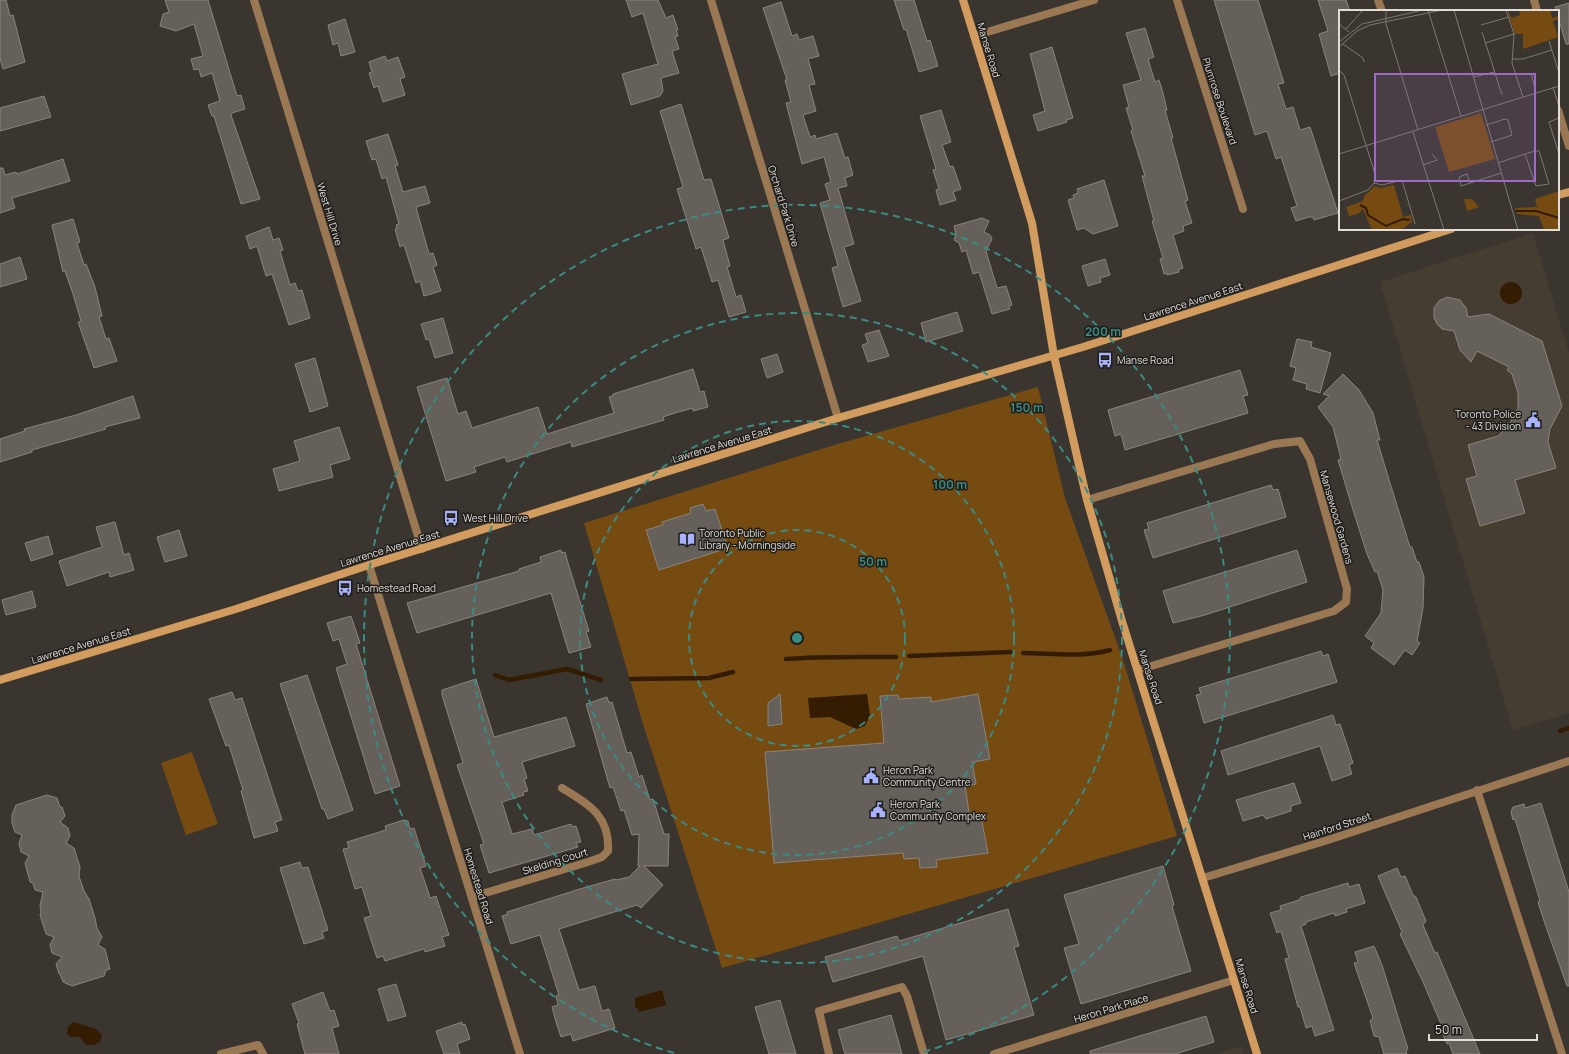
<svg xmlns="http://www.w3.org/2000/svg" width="1569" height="1054" font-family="Manrope,sans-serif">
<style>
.built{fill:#463d32}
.green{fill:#764b12}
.water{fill:#331c01}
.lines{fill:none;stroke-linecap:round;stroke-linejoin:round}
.stream{stroke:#331c01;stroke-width:4.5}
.building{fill:#66605a;stroke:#8a847d}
.street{stroke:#9a7853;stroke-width:8}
.secondary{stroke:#d39c5f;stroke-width:8}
.ring{fill:none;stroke:#398b83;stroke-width:2;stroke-dasharray:7 5}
.labels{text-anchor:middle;stroke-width:3;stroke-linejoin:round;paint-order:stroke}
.street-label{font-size:10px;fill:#e0ddd9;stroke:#1f1d1a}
.poi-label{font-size:10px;fill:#e0ddd9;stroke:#1f1d1a;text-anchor:start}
.inset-river{fill:none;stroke:#331c01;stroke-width:2}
.inset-road{fill:none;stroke:#7c7873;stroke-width:1}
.view{fill:#9e6ac8;fill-opacity:0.15;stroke:#9e6ac8;stroke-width:2}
.inset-edge{fill:none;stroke:#e0ddd9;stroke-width:2}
.centre{fill:#398b83;stroke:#1f1d1a;stroke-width:2}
.ring-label{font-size:12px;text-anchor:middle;font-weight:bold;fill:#398b83;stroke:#1f1d1a;stroke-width:3;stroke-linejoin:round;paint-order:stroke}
</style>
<rect width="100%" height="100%" fill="#3a352f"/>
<!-- built -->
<path class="built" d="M1533,233L1569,353V713L1513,730L1380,282Z
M1242,1046L1244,1054H1216Z"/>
<!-- green -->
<path class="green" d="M1038,387L1065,498L1122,657L1177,836L722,968L643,724L584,523L841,443Z
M192,752L218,824L186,835L161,763Z"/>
<!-- water -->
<path class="water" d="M1500 293a11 11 0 1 1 22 0a11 11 0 1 1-22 0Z
M867,694L870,715L865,726L856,729L830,717L810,718L808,698Z
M662,990L666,1005L639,1012L637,1007L635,1008V998Z
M73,1022L96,1029L102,1035L100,1042L94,1045H86L80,1037H70L67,1033L68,1027Z"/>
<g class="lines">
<!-- stream -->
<path class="stream" d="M1023,653C1052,653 1081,658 1110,650
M909,656L1011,652
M786,659C822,656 859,657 896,657
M495,675L509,680L567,669L601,680
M631,679L709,678L733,672
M1560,731L1569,728"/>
</g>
<!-- building -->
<path class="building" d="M0,0H6L10,16L13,15L25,62L3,69L0,59Z
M165,0H208L237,96L241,95L245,109L232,113L231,115L260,199L241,204L214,116H212L208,105L220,101L212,73L201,77L199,69L194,70L191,59L203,56L194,24L176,31L160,26L163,14L169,12Z
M626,0H658L666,18L673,15L678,30H676L678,36L675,37L679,49L672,51L679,73L661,78L663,91L660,96L631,105L622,74L658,64L643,13L632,17Z
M894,0H914L927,41L930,40L938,66L919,72L906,29L904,30Z
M1214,0H1258L1284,83L1278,84L1286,109L1293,107L1300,130L1310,127L1338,213L1314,220L1313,217H1309L1296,221L1291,208L1297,206L1281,157L1276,159L1267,131L1255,135Z
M1318,0H1346L1350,11H1340V73L1331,76L1319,34L1328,31Z
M781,2L792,36L797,34L799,40L813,36L819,56L808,59L815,84L809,85L816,111L803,115L810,137L815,135L816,139L837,133L845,158L848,157L853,175L845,178L847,186L838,188L854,244L844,247L861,301L843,307L832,268L838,266L820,203L830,200L825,184L831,182L824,157L802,164L786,103L791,102L785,80H787L763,8Z
M1569,3V44H1566L1558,17V11H1556L1555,7Z
M345,19L355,52L341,56L338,43L333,45L328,25Z
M1145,28L1154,57L1148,59L1155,82L1159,80L1163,93L1167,110H1165L1173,138H1171L1188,200L1185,201L1192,223L1183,226L1184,231L1173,235L1183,268L1178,270L1179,272L1167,275V273L1164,274L1160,259L1163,258L1152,221H1154L1142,176H1145L1131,131L1133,130L1126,108L1129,107L1123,85L1141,80L1126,33Z
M1052,47L1073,118L1066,120L1067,122L1038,131L1033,115L1045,111L1030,54Z
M385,56L387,61L398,57L405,77L400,79L405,95L383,102L378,86L374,88L369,73L372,72L369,62Z
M44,96L51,117L0,131V108Z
M681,104L704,180L711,179L729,238L723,240L730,266L727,267L736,297L741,295L746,312L729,317L718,280L712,282L701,247L696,249L677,189L683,187L660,111Z
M941,110L951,142L942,145L950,167L953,166L961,189L953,192L956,200L940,205L936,190L939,189L933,170L936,169L920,116Z
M388,134L398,165L395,166L403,192L425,186L430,203L416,207L429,254L433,253L437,265L433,267L441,291L424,296L420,281L416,283L404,245L400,247L395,229H397L396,225L399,224L386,177L382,179L376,159L372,160L366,141Z
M63,159L70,181L12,198L15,208L0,213V168H3L5,175L16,172L17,174Z
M1104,180L1118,226L1093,234L1084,228L1077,230L1068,200L1074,198L1073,195L1078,193L1077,189Z
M982,218L989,221L984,232L990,235L992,239L986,251L997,288L1006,286L1012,305L1009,306L1010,309L992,314L979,272L973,274L966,250L962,252L959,243L954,240L956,235L954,226Z
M73,219L80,242L77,243L84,265L86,264L95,287L102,316L99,317L106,339L109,338L117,361L94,368L78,322L81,321L73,294L65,271L63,272L52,225Z
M269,227L273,240L279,238L283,250L280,251L290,285L295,283L298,291L302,290L310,318L289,325L272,274L266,276L257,246L250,249L246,236Z
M20,257L27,279L0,287V264Z
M1105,259L1110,275L1100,278L1101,282L1088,286L1082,266Z
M1447,297L1460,300L1466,308L1468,317L1489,314L1542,341L1562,406L1550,429L1548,442L1556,468L1515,480L1525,513L1480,526L1466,479L1477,476L1468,445L1498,436L1509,425L1518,408V393L1512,374L1507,370L1509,367L1477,351L1471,362L1460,350L1454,331L1442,329L1437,324L1434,318V308L1439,301Z
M957,312L963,331L926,342L921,323Z
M443,318L453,353L435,358L429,339L426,340L421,324Z
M879,330L889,356L868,362L862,345L868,343L865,334Z
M1297,339L1312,342L1311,347L1331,353L1320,393L1306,389L1307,384L1293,380L1296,368L1290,366Z
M777,354L783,372L767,378L761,359Z
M315,358L328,406L310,412L295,364Z
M693,369L700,392L704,391L708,407L693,411V408L675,413L663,417L664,420L572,447L571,442L507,462L505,457L474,467L476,472L446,481L417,387L447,378L458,414L466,411L472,428L538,407L547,434L614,413L609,397L613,396V394Z
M1240,370L1248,395L1243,396L1248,413L1125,450L1121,434L1115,436L1108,410Z
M1343,374L1359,390L1373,413L1380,440H1377L1390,483L1410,547H1412L1417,562H1419L1424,577L1423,608L1417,641L1420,643L1412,655L1405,650L1394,665L1371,648L1374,643L1365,636L1381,613L1383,590L1377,571L1375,572L1367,554L1353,510L1338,460L1341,459L1333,427L1318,407L1329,396L1323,394Z
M133,396L140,418L105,427L106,429L32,450V452L0,462V439L25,431L24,429L76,415Z
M339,427L350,459L330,465L333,477L279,491L273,469L300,461L294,441Z
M1271,485L1273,490L1278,489L1286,517L1153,558L1144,530L1149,529L1147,523Z
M703,504L706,511L715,509L728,548L659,570L646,530L663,525L662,522L691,513L690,508Z
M115,522L124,555L129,553L134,570L110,577L109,572L67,586L59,561L102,547L96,527Z
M179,530L187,556L165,562L157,537Z
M48,536L53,554L31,561L25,543Z
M561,550L562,553L565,552L568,563L589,631L586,632L591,647L569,653L551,593L417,633L407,603L519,571V569L541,562L540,557Z
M1297,550L1307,582L1205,615L1173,623L1163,591Z
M32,591L36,607L6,615L2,600Z
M351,616L360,643L356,644L400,786L375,794L336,668L347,664L339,639L333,641L327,623Z
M1321,651L1323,656L1328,654L1337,682L1204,723L1196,695L1201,694L1199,688Z
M307,675L353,810L328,819L324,809H322L280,684Z
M476,679L494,737L566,717L575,746L522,762L527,778L524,779L528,791L523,792L524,795L502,802L512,834L532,829L534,835L571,824L572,827L576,826L581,842L576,843L578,847L489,873L480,845L484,844L457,765L463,763L442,695V690Z
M232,692L235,700L242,698L282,820L275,822L278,831L254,838L241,791L243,790L229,745L226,746L209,699Z
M780,694L782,724L768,726V703Z
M978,694L990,759L972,762L976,784L965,786L970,819L981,817L988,853L936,860L937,867L920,868L919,858L904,859L903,853L774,863L765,752L884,743L880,696L898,695L899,699L931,697V702Z
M607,697L609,703L612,702L627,753L631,752L639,777L642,775L650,800L653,799L664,834H669L668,866H644L663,885L641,908L637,905L559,929L579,990L595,986L602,1011L609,1009L615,1028L573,1041L571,1034L561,1037L556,1022L552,1007L558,1005L556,996L559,995L540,935L511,944L502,916L508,914L507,912L583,888L615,879L616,880L629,877L640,866H638L639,834L632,835L624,810L621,811L613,787L610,788L586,704Z
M1333,715L1336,725L1340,724L1353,763L1349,765L1352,774L1332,781L1320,746L1228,775L1221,751Z
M1294,783L1301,803L1291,806V811L1266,819L1263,815L1243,821L1236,800Z
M47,795L57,798L60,807H62L65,816L60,822L68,828L70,836L66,843L74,848L80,867L79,876L84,891L89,899L95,918L97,928L102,937L98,945L105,949L110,969L106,970L104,976L72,986L63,982L60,974H59L56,964L62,957L52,953L50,945L54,937L46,934L40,915L41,912L40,906L43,892L35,890L33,883L30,882L25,863L29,856L21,852L19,843L22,835L15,832L12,823V815L16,805Z
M1541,803L1569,892V986H1567L1544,921L1538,902L1540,901L1515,819L1513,820L1511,812L1513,807L1524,804L1525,808Z
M404,820L408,821L410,829L414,828L426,866L420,868L428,891L430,898L436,896L449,935L442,937L445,946L425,952L424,949L385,961L383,956L377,958L364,918L371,916L362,887L355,889L343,849L349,848L347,842L386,830L385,826Z
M300,862L302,868L308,867L328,930L322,932L324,938L304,944L280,868Z
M1163,866L1174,905L1172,906L1191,971L1081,1004L1064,948L1079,944L1064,895Z
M1397,868L1401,877L1405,876L1413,895L1416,897L1426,921L1423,925L1435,953L1437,952L1480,1054H1453L1449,1043L1447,1044L1439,1025L1441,1024L1423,982L1400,934L1402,932L1378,876Z
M1348,883L1349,887L1359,884L1365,903L1346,909L1347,912L1335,916L1334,913L1306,922V924L1301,926L1334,1030L1315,1036L1312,1026L1306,1028L1300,1007H1298L1285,959L1289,958L1281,931L1277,933L1270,913L1281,910L1280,906L1299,900L1301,897Z
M1008,909L1019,946L1014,947L1034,1015L946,1040L923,956L833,982L825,957L897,936L899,941Z
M1374,946L1382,965L1408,1049L1406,1050L1407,1054H1384L1379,1037L1374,1036L1370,1021L1373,1018L1354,963L1358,962L1355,952Z
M396,984L406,1016L388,1021L378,989Z
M323,992L330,1011L334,1010L339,1026L332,1028L339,1054H305L297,1024L299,1023L292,1004Z
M780,1000L796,1054H769L755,1007Z
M891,1015L902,1054H845L838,1030Z
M1206,1016L1214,1042L1175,1054H1090V1051Z
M462,1022V1025L465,1024L470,1039L457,1044L460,1054H444L436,1031Z"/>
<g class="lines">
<!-- street -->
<path class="street" d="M254,0L422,549
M711,0L838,418
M1177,0L1243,209
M1378,0L1382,11
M1534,0L1537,11
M974,36L1094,0
M1558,110L1569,146
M1087,500L1274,444L1300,441L1310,459L1347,589L1346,602L1334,611L1138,670
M369,565L520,1054
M1477,790L1562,1054
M1203,878L1328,840L1569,761
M472,897L588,862L602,857L608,851C610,815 588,804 562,788
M221,1054L258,1045L263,1054
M829,1054L819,1011L902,987L907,996L924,1054
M994,1054L1234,980"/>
<!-- secondary -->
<path class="secondary" d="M963,0L1032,223L1054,356L1087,500L1122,621L1257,1054
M1558,195L1569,192
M0,680L236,609L369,565L838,418L1083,347L1451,229"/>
</g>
<!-- distance rings -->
<g class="ring">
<circle cx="797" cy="638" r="108"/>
<circle cx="797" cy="638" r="217"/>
<circle cx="797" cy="638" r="325"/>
<path d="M674 1053A433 433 0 1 1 920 1053"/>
</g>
<!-- icons -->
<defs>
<g id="bus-bare" transform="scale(1.2)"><path d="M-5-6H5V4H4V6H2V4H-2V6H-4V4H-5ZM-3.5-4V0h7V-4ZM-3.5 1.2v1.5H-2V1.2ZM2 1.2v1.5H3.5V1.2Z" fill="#a7b1fc" stroke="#1f1d1a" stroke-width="2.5" paint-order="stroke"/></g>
<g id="civic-bare" transform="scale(1.2)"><path d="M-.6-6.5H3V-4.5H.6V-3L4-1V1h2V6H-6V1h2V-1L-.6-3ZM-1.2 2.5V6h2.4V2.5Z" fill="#a7b1fc" stroke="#1f1d1a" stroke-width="2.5" paint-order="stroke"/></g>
<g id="library-bare" transform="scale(1.2)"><path d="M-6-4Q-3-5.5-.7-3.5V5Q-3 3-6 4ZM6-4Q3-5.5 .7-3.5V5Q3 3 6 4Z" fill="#a7b1fc" stroke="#1f1d1a" stroke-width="2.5" paint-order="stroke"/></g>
</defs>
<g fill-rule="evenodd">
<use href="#bus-bare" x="1105" y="360"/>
<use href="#civic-bare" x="1533" y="420"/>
<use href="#bus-bare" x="451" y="518"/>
<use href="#library-bare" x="687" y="539"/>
<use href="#bus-bare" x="345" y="588"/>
<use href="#civic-bare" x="871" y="776"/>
<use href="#civic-bare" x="878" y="810"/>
</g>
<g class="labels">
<!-- street labels -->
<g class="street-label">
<text transform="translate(989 50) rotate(73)" y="4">Manse Road</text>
<text transform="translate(1220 101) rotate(72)" y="4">Plumrose Boulevard</text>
<text transform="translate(784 206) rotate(73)" y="4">Orchard Park Drive</text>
<text transform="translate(330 214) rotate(73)" y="4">West Hill Drive</text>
<text transform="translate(1193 301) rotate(-18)" y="4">Lawrence Avenue East</text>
<text transform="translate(722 444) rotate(-17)" y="4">Lawrence Avenue East</text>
<text transform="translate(1337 517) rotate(74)" y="4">Mansewood Gardens</text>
<text transform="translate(390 548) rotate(-17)" y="4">Lawrence Avenue East</text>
<text transform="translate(81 645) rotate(-17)" y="4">Lawrence Avenue East</text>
<text transform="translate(1151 677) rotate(72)" y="4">Manse Road</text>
<text transform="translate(1337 826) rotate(-18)" y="4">Hainford Street</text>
<text transform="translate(555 861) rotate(-17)" y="4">Skelding Court</text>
<text transform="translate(479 886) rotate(73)" y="4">Homestead Road</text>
<text transform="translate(1247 986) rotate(73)" y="4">Manse Road</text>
<text transform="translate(1111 1008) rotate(-17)" y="4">Heron Park Place</text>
</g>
<!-- poi labels -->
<g class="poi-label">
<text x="1117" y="364">Manse Road</text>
<text x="1521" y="418" text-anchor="end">Toronto Police<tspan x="1521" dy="12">- 43 Division</tspan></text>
<text x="463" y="522">West Hill Drive</text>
<text x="699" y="537">Toronto Public<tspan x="699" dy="12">Library - Morningside</tspan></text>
<text x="357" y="592">Homestead Road</text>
<text x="883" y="774">Heron Park<tspan x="883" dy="12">Community Centre</tspan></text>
<text x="890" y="808">Heron Park<tspan x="890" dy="12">Community Complex</tspan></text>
</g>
</g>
<!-- overview -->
<g transform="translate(1339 10)">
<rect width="220" height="220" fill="#3a352f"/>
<path d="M168,0L173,8L181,5L180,0H211L213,8L220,6V9L214,11L219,27L184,39V24H176ZM142,103L156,149L110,162L96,117ZM55,175L64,207L72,205L73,212L62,220H33L24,199L19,204L10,206L7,197L24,191L25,186L36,176L41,178ZM220,181V220H205L200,206L178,204L176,198L198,197L196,189ZM125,189H133L140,197L128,201Z" fill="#764b12"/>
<path class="inset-river" d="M21,195L27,198L29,205L47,216L64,209L71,210M177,201H197L220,208"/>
<path class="inset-road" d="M47,0V14L79,120M89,0L122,106M115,0L179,220M167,0L175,24L173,53L184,87M0,14L10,22M142,15L170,7M7,19L24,0M143,22L163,85M210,31L220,63M0,32L23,14L84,0M146,33L175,24M4,34L24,48L25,52M0,37L18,21L31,15L103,0M173,49H184L213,40M0,60L5,65L36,164L35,173L29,180L0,191M192,63L197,83M135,67L155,62M214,77L220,97M220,108L210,112L220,144M147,115L166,109L169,110L173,125L152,132M74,122L105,220M0,144L220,76M159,153L186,144L196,141H200L210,174L197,176L186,144M84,155L98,150L93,144M35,173L43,175L63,170L76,214M131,173L128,164L120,167L122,176L162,163"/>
<path class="view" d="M36,64H196V171H36Z"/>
<rect width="220" height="220" class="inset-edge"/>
</g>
<circle cx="797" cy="638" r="6" class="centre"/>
<g class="ring-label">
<text x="1103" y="336">200 m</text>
<text x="1027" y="412">150 m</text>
<text x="950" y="489">100 m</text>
<text x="873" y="566">50 m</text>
</g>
<!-- scale -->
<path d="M1429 1034v6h108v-6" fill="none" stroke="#e0ddd9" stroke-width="2"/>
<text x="1435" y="1034" font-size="12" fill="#e0ddd9" stroke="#1f1d1a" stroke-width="3" paint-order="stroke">50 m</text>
</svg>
